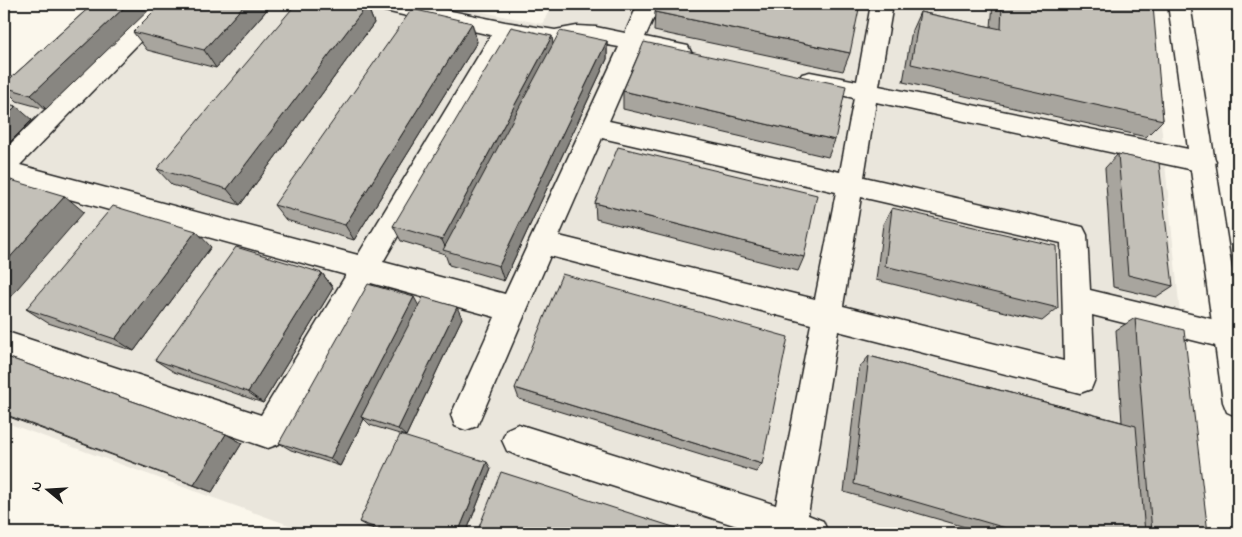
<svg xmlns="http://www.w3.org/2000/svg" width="1242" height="537" font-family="'Indie Flower',sans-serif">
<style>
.built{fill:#eae6dc}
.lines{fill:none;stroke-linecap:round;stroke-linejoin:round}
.minor-casing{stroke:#1c1c1c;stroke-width:3}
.major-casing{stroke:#1c1c1c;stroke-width:3}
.minor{fill:#fbf7ec;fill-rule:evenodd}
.major{fill:#fbf7ec;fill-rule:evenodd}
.wall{fill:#a8a59e;stroke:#1c1c1c}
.shaded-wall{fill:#888681;stroke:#1c1c1c}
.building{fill:#c3c0b8;stroke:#1c1c1c}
</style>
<rect width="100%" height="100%" fill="#fbf7ec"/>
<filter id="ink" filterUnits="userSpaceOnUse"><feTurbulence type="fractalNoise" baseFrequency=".02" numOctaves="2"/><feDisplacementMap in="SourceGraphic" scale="10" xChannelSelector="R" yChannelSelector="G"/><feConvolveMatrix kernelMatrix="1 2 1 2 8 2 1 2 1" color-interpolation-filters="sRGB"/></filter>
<g filter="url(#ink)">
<!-- built -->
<path class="built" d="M115,4H444L542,24L553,4H1149L1202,533H290L294,527L4,422V107Z"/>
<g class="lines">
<!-- minor casing -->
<g class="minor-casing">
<path id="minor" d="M154,4H177L20,165L358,255L491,35L385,11L377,9L374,4H417L505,22L555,30L577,26L596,27L625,33L638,4H660L645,37L688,46L691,52L688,58L680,60L639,52L609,121L840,172L854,98L802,86L798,80L802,74L810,72L857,81L871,4H893L879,86L1203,152L1212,155L1216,162L1212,169L1203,172L876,102L864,177L1083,227L1087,235L1090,290L1228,323L1238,327V345L1228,349L1092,315L1095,379L1091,389L1080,393L838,331L808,515L823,521L828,533H759L518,456L507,451L502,440L507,429L518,424L776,505L811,324L550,256L477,426L466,430L455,426L451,415L495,317L371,283L279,444L268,448L4,357V331L261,415L346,275L4,181V150ZM511,39L555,46L577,42L596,43L619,47L505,294L383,262ZM602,138L836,192L815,299L559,236ZM861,197L1061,243L1064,361L843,306Z"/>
</g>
<!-- major casing -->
<g class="major-casing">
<path id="major" d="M1168,4H1190L1238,308V417L1227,412L1223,402Z"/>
</g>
<!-- minor -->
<use href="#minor" class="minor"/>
<!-- major -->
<use href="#major" class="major"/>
</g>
<!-- wall -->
<path class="wall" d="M93,4L46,109L17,101L4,88V84Z
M161,4H272L216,68L147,50L133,32Z
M993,4H1151L1163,120L1146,137L903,82L912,30L920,12L991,27Z
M367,5L374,23L240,205L172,185L157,169Z
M655,12L850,53L843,71L654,31Z
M472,23L477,42L354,240L286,220L274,205Z
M607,41V59L504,281L449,265L445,254L401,241L393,226Z
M623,91L835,140L828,157L623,109Z
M1118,154L1173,286L1156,297L1113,287L1105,168Z
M595,203L804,257L798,271L596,219Z
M892,208L1058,308L1042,321L876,280L883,224Z
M211,247L134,351L48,323L26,309Z
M322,273L333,288L263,403L174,372L155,360Z
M419,305L462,318L406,436L370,425L364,419L340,466L291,450L279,443Z
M1135,318L1208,533H986L844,492L859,368L869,356L1122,422L1116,330Z
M4,356L226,434L242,443L212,492L4,415Z
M515,388L762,464L756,472L519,399Z
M491,469L466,533H386L368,527L359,522Z"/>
<!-- shaded-wall -->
<path class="shaded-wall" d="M128,4H155L46,109L31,95Z
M245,4H272L216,68L204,50Z
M367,5L374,23L240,205L227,189Z
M472,23L477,42L354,240L345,225Z
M552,36L554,54L447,251L442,240Z
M607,41V59L504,281L499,266Z
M16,106L32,120L4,148V118Z
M65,196L84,212L4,304V264Z
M196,231L211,247L134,351L115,339Z
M322,273L333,288L263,403L248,392Z
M414,297L420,308L361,417L364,419L340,466L330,459Z
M457,307L462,318L406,436L398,429Z
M226,434L242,443L212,492L194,485Z
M487,462L491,469L466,533H458Z"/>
<!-- building -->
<path class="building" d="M93,4H128L31,95L4,87V84Z
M161,4H245L204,50L133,32Z
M296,4H362L367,5L227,189L157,169Z
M659,4H860L850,53L655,12Z
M1002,4H1151L1153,6L1163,120L911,64L920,12L1001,29Z
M412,9L472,23L345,225L274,205Z
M511,27L552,36L442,240L393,226Z
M560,31L607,41L499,266L443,250Z
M644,42L846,86L835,140L623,91Z
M4,103L16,106L4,118Z
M618,147L817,195L804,257L595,203Z
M1118,154L1159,163L1173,286L1128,275Z
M4,178L65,196L4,264Z
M113,206L196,231L115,339L26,309Z
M892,208L1056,246L1058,308L885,266Z
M236,247L322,273L248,392L155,360Z
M562,274L788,337L762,464L515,388Z
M368,284L414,297L330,459L279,443Z
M423,297L457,307L398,429L361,417Z
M1135,318L1184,330L1208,533H1152Z
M4,356L226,434L194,485L4,414Z
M869,356L1136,426L1145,533H1023L854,484Z
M400,435L487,462L458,533H391L359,522Z
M501,472L692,533H480L477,532Z"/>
</g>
<!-- margin -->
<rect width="1242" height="537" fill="none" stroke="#fbf7ec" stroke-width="20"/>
<rect x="10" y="10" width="1222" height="517" fill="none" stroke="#1c1c1c" stroke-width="2" filter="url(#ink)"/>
<!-- north arrow -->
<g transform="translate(48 490) rotate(288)" stroke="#fbf7ec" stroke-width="4" paint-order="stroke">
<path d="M0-4L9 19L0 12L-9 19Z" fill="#1c1c1c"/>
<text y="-8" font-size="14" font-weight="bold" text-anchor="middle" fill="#1c1c1c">N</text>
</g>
</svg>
